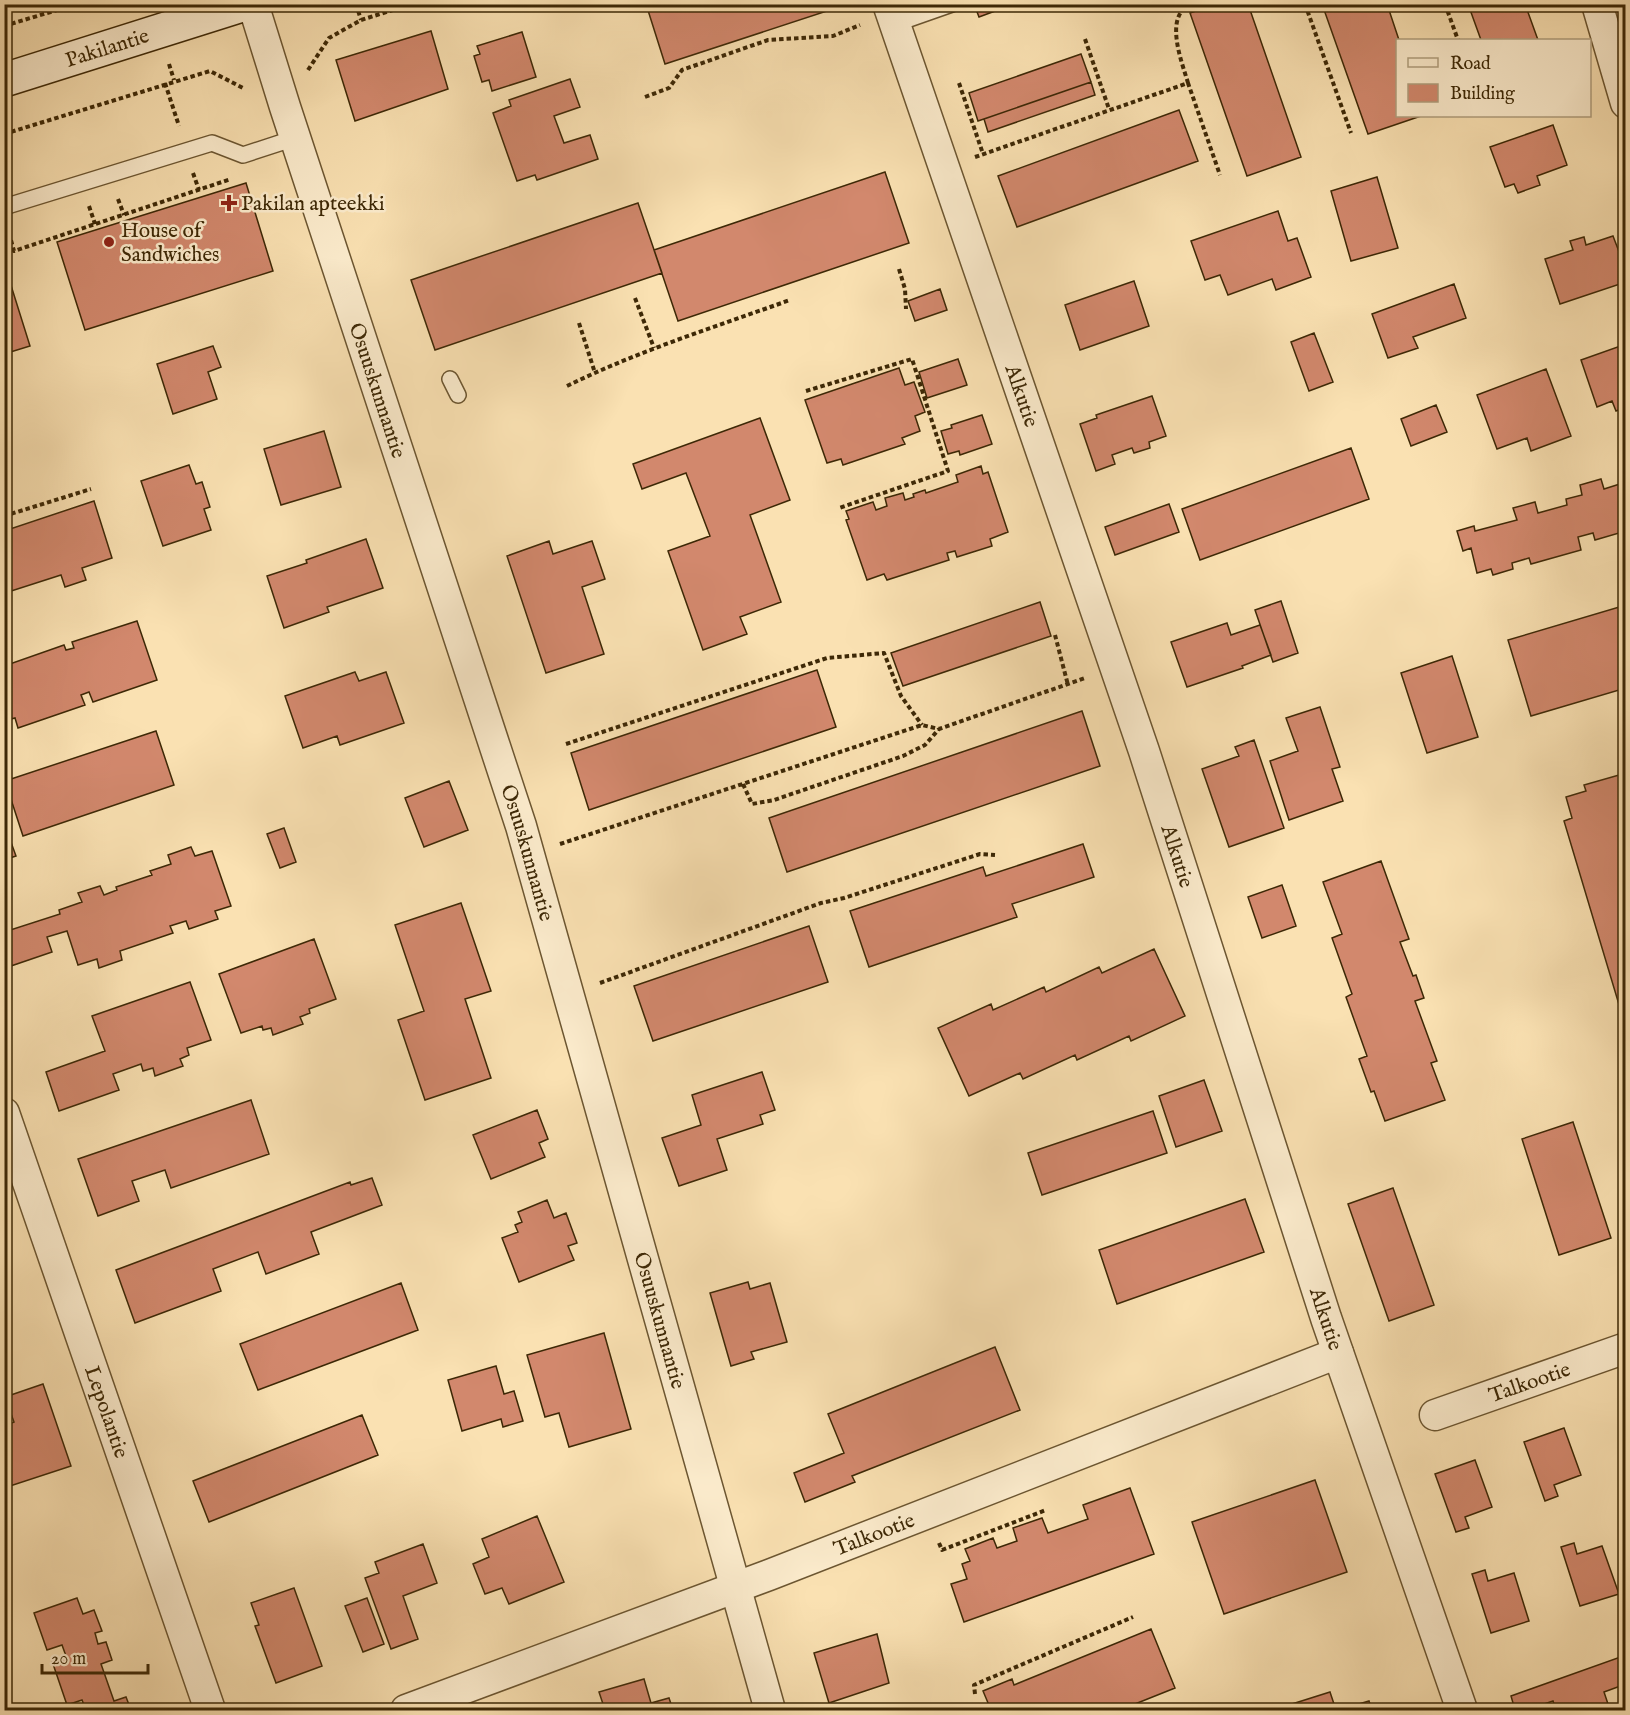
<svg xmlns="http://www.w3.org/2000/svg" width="1630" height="1715" font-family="'IM FELL English',serif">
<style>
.building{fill:#d2886d;stroke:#3d2806;stroke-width:1.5}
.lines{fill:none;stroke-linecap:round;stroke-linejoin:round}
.lane-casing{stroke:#6c5631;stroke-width:18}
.street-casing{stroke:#6c5631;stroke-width:33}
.secondary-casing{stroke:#3d2806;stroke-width:36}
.path{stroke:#3d2806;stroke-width:4;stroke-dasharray:4.5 3;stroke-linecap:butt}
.lane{stroke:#fceccd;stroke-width:15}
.street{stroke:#fceccd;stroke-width:30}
.secondary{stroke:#fceccd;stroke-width:33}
.poi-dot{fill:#8f2418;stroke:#fceccd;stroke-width:2}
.labels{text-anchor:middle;stroke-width:5;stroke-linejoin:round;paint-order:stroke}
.street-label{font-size:21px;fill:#3d2806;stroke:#fceccd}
.poi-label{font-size:21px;fill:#3d2806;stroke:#fceccd;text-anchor:start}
</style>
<rect width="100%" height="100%" fill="#fae1b2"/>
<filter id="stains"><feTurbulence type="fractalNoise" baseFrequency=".00333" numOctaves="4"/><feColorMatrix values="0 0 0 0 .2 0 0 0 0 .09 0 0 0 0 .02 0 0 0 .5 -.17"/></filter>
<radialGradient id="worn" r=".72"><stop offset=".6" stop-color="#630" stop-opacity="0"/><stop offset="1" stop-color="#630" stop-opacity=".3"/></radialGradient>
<!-- building -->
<path class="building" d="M646,4H832L833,9L665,64Z
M974,4H1014L979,17Z
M1216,4H1248L1301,157L1247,176L1190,13Z
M1322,4H1387L1399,40H1398V116H1421L1368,134Z
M1468,4H1525L1538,40H1481Z
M431,31L448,89L355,121L336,60Z
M522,32L536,77L492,91L489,80L482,82L474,56L480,54L477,46Z
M1081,54L1091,82L978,121L969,93Z
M570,79L580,107L554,116L564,143L590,135L598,159L537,180L535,175L517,181L493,113L511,106L509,100Z
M1091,82L1095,95L988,132L984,119Z
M1179,110L1198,161L1017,227L998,176Z
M1553,125L1567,165L1537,176L1540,185L1518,193L1514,184L1505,187L1490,147Z
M885,172L909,243L678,321L654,250Z
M1377,177L1398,248L1351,261L1331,191Z
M246,183L273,271L85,330L57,242Z
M638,203L662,273L435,350L411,280Z
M1278,211L1288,241L1297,238L1311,277L1276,290L1272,279L1228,295L1220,275L1205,280L1191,241Z
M1613,236L1626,270V282L1560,304L1545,259L1573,250L1570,241L1584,237L1586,245Z
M4,263L30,346L4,354Z
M1134,281L1149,326L1080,350L1065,305Z
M1454,284L1466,318L1413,337L1418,348L1388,358L1372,314Z
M940,289L947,310L915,321L908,301Z
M1314,333L1333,382L1309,391L1291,342Z
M1626,344V407L1616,411L1612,401L1597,407L1581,360Z
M213,346L221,367L208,372L217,399L173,414L157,364Z
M958,359L967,385L927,398L919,372Z
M899,368L905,385L914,382L925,412L915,416L920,431L902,438L905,444L843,465L841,459L827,463L805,400Z
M1546,369L1571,436L1531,451L1527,438L1497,449L1477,395Z
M1152,396L1166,436L1149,442L1150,448L1134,453L1132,448L1112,455L1115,464L1096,471L1080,424L1097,418L1096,415Z
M1436,405L1447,432L1411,446L1401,419Z
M982,415L992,444L960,455L959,451L948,454L941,431L952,428L951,425Z
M760,418L790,500L750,515L781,602L740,617L747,634L703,650L668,551L710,536L686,473L642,489L633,464Z
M324,431L341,487L281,505L264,449Z
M1351,448L1369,499L1200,560L1182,509Z
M189,465L196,484L202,482L210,507L204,509L211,530L163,546L141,481Z
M981,466L983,474L988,472L1008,532L990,539L992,546L957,557L955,551L947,553L949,560L887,580L884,574L867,580L846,520L849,519L846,511L873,502L876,510L887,506L885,498L903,493L905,500L914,497L913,494L925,490L926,493L958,482L956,475Z
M1601,479L1604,489L1626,482V531L1595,540L1593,533L1578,537L1581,550L1531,564L1529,558L1512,563L1513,569L1493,575L1491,569L1477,573L1471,548L1463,551L1457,531L1474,526L1475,531L1517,520L1513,508L1535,502L1538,513L1567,505L1566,499L1582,495L1580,485Z
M94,501L112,558L82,568L86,580L65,587L61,575L8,592L11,604L4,606V531Z
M1169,504L1179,532L1115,555L1105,527Z
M366,539L383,588L327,607L329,612L284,628L267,576L307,563L306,560Z
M549,541L553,554L592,541L605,579L582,587L604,654L546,673L507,556Z
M1281,601L1298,653L1273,662L1255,610Z
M1040,602L1051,636L903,686L891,653Z
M1626,605V688L1531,716L1508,640Z
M137,621L157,680L93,702L89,692L81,695L85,705L18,728L15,718L7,720L10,730L4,732V666L64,645L66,650L74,648L72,642Z
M1227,623L1231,635L1260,625L1271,655L1242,666L1243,668L1187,687L1171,642Z
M1452,656L1478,737L1427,753L1401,673Z
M817,670L836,727L589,810L571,753Z
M355,672L359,681L386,672L404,723L340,745L337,736L303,748L285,696Z
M1320,707L1340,767L1332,769L1343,801L1289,820L1270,761L1298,751L1286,718Z
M1082,711L1100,766L787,872L769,818Z
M156,731L174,785L23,836L5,781Z
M1254,740L1284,828L1229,847L1202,769L1239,756L1235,747Z
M1626,773V1028L1564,821L1572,818L1566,797L1586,791L1584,785Z
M449,781L468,830L424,847L405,798Z
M4,823L16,856L4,860Z
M284,828L296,862L280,868L267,834Z
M1083,844L1094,877L1012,904L1017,917L869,967L850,911L983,867L986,876Z
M191,847L195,856L212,851L231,906L215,911L218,919L189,929L186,921L170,926L173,933L120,951L122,960L99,968L97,959L78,965L67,931L47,937L52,952L8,967L4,958V932L60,914L59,910L82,902L78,893L100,886L104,895L117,890L116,887L152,875L150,871L171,864L168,855Z
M1381,861L1409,939L1400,942L1413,976L1416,975L1424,998L1415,1001L1437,1061L1431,1063L1445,1100L1385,1121L1374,1091L1371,1092L1359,1059L1367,1056L1346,997L1352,994L1332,938L1342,934L1323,882Z
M1282,885L1296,926L1262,938L1248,897Z
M461,903L491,991L465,999L491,1078L425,1100L398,1020L424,1011L395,925Z
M809,926L828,982L653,1041L634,986Z
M314,939L336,999L309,1009L310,1013L300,1017L303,1024L273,1035L271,1028L263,1030L262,1026L241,1033L219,974Z
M1154,949L1185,1016L1131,1041L1129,1036L1077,1060L1075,1055L1023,1079L1020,1073L969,1096L938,1028L991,1004L993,1010L1044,987L1046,992L1099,967L1102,973Z
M190,982L211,1040L187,1048L189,1055L180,1059L183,1066L155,1076L153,1068L143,1071L141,1064L113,1074L119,1090L59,1111L46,1072L105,1051L92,1016Z
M762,1072L775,1110L760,1115L763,1124L717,1139L727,1170L679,1186L662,1138L701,1125L692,1095Z
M1204,1080L1222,1131L1176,1147L1159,1096Z
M251,1100L269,1154L171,1188L165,1170L132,1181L139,1201L98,1216L78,1159Z
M537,1110L548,1139L539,1143L545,1157L491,1179L473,1135Z
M1153,1111L1167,1153L1042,1195L1028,1153Z
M1573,1122L1611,1238L1559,1255L1522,1139Z
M372,1178L382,1205L311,1232L319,1254L266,1274L258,1252L213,1269L221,1291L135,1323L116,1270L350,1182L351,1185Z
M1393,1188L1434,1305L1389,1321L1348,1204Z
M1245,1199L1264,1252L1117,1304L1099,1250Z
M547,1200L554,1218L566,1213L577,1243L568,1246L574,1260L519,1282L502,1238L518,1232L515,1225L522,1222L518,1212Z
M748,1282L750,1289L770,1283L787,1342L751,1352L754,1359L731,1366L710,1293Z
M401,1283L418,1330L258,1390L240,1344Z
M604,1333L631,1429L569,1447L559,1413L545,1417L527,1355Z
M995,1347L1020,1410L852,1476L855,1482L805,1502L794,1473L844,1453L828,1414Z
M496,1366L504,1394L514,1391L523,1421L503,1427L501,1419L462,1431L448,1380Z
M43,1384L71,1466L4,1488V1426L14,1422L5,1397Z
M362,1415L378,1455L209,1522L193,1481Z
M1564,1428L1581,1475L1554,1485L1558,1496L1545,1501L1524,1442Z
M1475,1460L1492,1507L1465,1517L1469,1528L1456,1532L1435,1474Z
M1315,1480L1347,1572L1224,1614L1192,1522Z
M1130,1488L1154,1554L964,1622L951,1584L967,1579L962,1564L970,1561L965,1549L993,1538L997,1548L1017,1541L1013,1528L1042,1518L1048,1533L1088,1519L1083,1505Z
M537,1516L564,1582L509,1604L502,1588L485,1594L473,1564L489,1557L482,1539Z
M1574,1543L1577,1554L1602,1546L1619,1594L1580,1606L1561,1547Z
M423,1544L437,1583L403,1596L418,1639L391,1649L365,1578L379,1573L375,1562Z
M1485,1570L1488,1581L1514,1573L1529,1621L1491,1633L1472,1574Z
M294,1588L322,1666L276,1683L255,1626L259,1625L251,1603Z
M77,1598L83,1614L94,1610L102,1631L95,1633L98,1644L106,1642L112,1660L101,1664L114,1701L126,1697L131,1710H86L82,1700L67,1705L52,1661L66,1656L62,1645L47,1650L34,1613Z
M367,1598L384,1644L363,1652L345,1606Z
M1151,1629L1175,1688L1120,1710H991L983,1691L1012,1679L1014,1685Z
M877,1634L889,1683L829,1703L814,1653Z
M1626,1655V1684L1604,1692L1610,1710H1556L1553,1701L1527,1710H1515L1511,1696Z
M644,1679L651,1703L669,1698L673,1710H605L599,1692Z
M1330,1692L1336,1710H1273Z
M1369,1701L1372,1710H1339Z"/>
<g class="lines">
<!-- lane casing -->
<g class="lane-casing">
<path id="lane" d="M895,24L952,4
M4,207L212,143L243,155L295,138
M450,379L458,395"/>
</g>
<!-- street casing -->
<g class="street-casing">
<g id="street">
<path id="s1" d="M253,4L285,107L521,826L770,1710"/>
<path id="s2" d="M888,4L1144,751L1326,1318L1462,1710"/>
<path d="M1597,4L1626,103"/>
<path id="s3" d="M4,1113L210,1710"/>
<path id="s4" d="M1435,1415L1626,1348"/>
<path id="s5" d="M406,1710L769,1575L1338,1353"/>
</g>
</g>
<!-- secondary casing -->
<g class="secondary-casing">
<g id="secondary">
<path id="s6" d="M4,80L245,4"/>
</g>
</g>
<!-- path -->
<path class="path" d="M356,4L361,20
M1305,4L1351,133
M1445,4L1458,40
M4,26L77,4
M1085,39L1109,109
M169,64L174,80
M308,70L329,38L361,20L412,4
M165,83L179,126
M959,83L983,154
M1188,83C1182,62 1163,16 1191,4
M645,97L669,88L682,70L768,40L833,36L860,25
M4,134L210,71L245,89
M975,157L1188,83L1220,175
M193,173L199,190
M118,199L124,215
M89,206L95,224
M9,233L14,251L231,179
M899,269L905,289L906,309
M635,298L654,348
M579,323L595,373
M567,386C638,351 715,327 790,300
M806,391L912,359L948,471L839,508
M4,516L91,489
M1055,635L1068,685
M566,744L827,658L884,653L901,696L922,725
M743,784L752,804L774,800L903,756L925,745L939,729
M560,844L922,725L939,729L1085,678
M600,983L821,903L844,898L980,854L995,855
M939,1543L942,1550L1046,1510
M975,1694L974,1685L1133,1617"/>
<!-- lane -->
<use href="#lane" class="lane"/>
<!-- street -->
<use href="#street" class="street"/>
<!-- secondary -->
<use href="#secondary" class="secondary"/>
</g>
<!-- markers -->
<g class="poi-dot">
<path d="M226 194h6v6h6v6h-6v6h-6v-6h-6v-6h6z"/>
<circle cx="109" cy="242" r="6"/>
</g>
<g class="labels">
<!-- street labels -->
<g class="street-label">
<text dy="7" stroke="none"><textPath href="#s6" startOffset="108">Pakilantie</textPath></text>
<text dy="7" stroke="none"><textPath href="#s1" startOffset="406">Osuuskunnantie</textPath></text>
<text dy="7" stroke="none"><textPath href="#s2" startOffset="414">Alkutie</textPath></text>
<text dy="7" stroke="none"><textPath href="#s1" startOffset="892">Osuuskunnantie</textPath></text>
<text dy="7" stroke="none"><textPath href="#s2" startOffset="900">Alkutie</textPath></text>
<text dy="7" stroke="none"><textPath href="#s2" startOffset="1386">Alkutie</textPath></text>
<text dy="7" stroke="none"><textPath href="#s1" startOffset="1378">Osuuskunnantie</textPath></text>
<text dy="7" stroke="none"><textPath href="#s4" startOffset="100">Talkootie</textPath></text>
<text dy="7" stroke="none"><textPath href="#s3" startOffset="316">Lepolantie</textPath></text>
<text dy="7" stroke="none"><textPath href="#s5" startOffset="500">Talkootie</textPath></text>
</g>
<!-- poi labels -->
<g class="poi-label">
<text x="241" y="210">Pakilan apteekki</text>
<text x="121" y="237">House of<tspan x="121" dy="24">Sandwiches</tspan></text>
</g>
</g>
<!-- margin -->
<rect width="1630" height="1715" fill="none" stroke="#fae1b2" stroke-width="24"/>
<rect x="6" y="6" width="1618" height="1703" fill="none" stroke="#3d2806" stroke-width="3"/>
<rect x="12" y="12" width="1606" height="1691" fill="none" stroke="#3d2806" stroke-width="1.5"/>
<!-- legend -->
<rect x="1396" y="39" width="195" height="78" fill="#fceccd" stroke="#b09e7d" stroke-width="1.5"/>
<rect x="1408" y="58" width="30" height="9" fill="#fceccd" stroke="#b09e7d" stroke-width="1.5"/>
<text x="1450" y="69" font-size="18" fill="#3d2806">Road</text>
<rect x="1408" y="84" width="30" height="18" fill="#d2886d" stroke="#b09e7d" stroke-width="1.5"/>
<text x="1450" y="99" font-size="18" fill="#3d2806">Building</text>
<!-- scale -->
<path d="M42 1664v9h106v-9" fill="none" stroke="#3d2806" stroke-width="3"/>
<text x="51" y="1664" font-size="18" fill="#3d2806" stroke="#fceccd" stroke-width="4.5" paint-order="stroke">20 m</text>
<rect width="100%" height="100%" filter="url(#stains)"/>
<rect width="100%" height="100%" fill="url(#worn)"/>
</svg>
